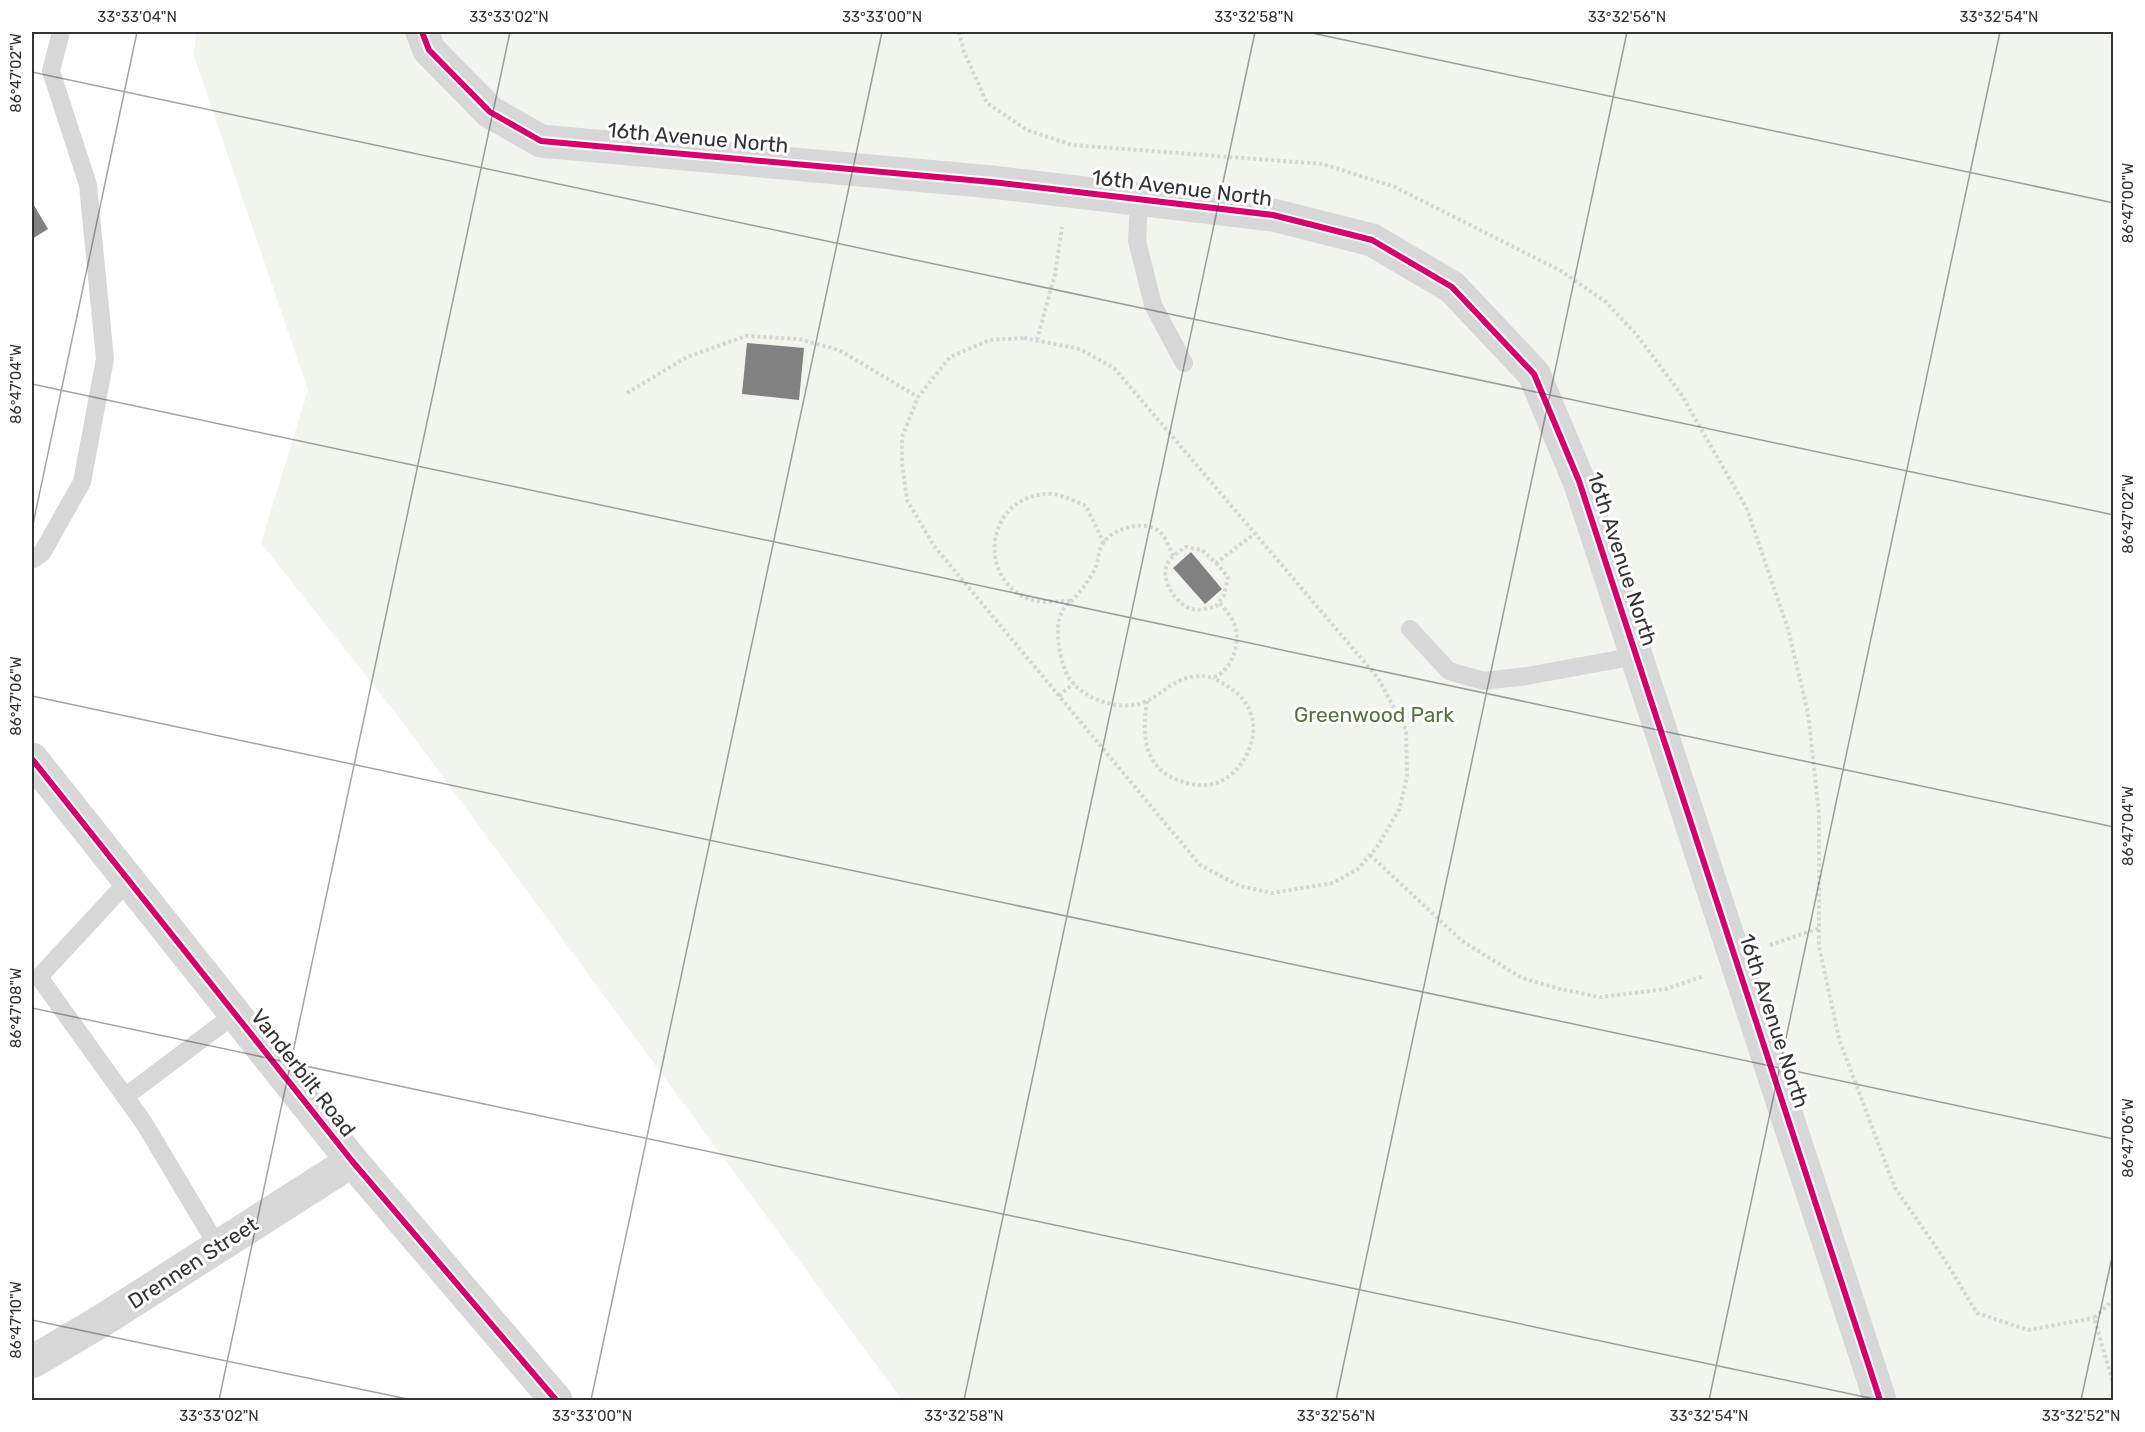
<svg xmlns="http://www.w3.org/2000/svg" width="2145" height="1432" font-family="Rubik,sans-serif">
<style>
.green{fill:#f1f5ed}
.building{fill:#818181}
.lines{fill:none;stroke-linecap:round;stroke-linejoin:round}
.path{stroke:#d6d6d6;stroke-width:4;stroke-dasharray:3 3;stroke-linecap:butt}
.service{stroke:#d7d7d7;stroke-width:18}
.minor{stroke:#d7d7d7;stroke-width:33}
.tertiary{stroke:#d7d7d7;stroke-width:33}
.cycleway-casing{stroke:#fff;stroke-width:10}
.cycleway{stroke:#d6006c;stroke-width:6}
.ticks{fill:none;stroke:#333;stroke-width:1.5;stroke-opacity:0.45}
.labels{text-anchor:middle;stroke-width:6;stroke-linejoin:round;paint-order:stroke}
.street-label{font-size:21px;fill:#333;stroke:#fff}
.park-label{font-size:21px;fill:#56703f;stroke:#fff}
.neatline{fill:none;stroke:#333;stroke-width:2}
.ticks-label{font-size:15px;text-anchor:middle;fill:#333}
</style>
<rect width="100%" height="100%" fill="#fff"/>
<!-- green -->
<path class="green" d="M196,32H2113V1400H902L401,720L261,543L308,390L194,56Z"/>
<!-- building -->
<path class="building" d="M32,202L48,229L32,239Z
M747,343L804,348L799,400L742,394Z
M1191,552L1222,589L1205,604L1173,568Z"/>
<g class="lines">
<!-- path -->
<path class="path" d="M959,32L964,52L987,103L1027,130L1072,145L1323,164L1395,187L1561,271L1606,302L1636,334L1681,394L1747,509L1788,629L1808,713L1819,814V946L1839,1039L1895,1188L1943,1257L1977,1313L2028,1330L2094,1318
M1024,338L1080,349L1114,368L1378,678L1406,730L1407,777L1399,810L1377,847L1358,869L1333,883L1272,893L1240,886L1200,865L934,546L907,500L902,463V437L918,397L950,357L989,340Z
M1037,340L1055,274L1062,227
M627,393L687,357L746,336L799,339L839,350L918,397
M1173,556C1169,547 1165,534 1156,529C1140,520 1108,530 1101,547C1097,556 1099,563 1093,573C1088,581 1083,588 1077,595C1072,601 1065,605 1062,612C1053,627 1060,663 1069,678C1083,699 1117,711 1142,703C1155,699 1165,688 1177,682C1182,679 1192,676 1199,676C1205,675 1210,679 1216,676C1231,670 1240,644 1236,629C1234,619 1225,610 1219,602
M1216,563L1228,577L1224,595L1216,606C1209,608 1199,611 1192,609C1177,605 1162,583 1166,567C1169,558 1178,552 1186,547L1202,550L1216,563L1254,534
M1070,601C1056,601 1036,604 1024,597C975,571 990,496 1047,494C1060,493 1074,501 1086,506L1104,543
M1059,696L1074,683
M1147,701C1142,735 1143,769 1181,781C1192,785 1205,787 1217,783C1243,773 1261,738 1250,711C1244,695 1228,686 1213,678
M1370,855L1462,941L1522,978L1560,989L1600,997L1666,989L1704,976
M1770,945L1820,928
M2114,1299L2094,1318L2114,1386"/>
<!-- service -->
<path class="service" d="M1139,199L1137,241L1153,305L1184,363
M32,560L42,553L82,482L105,359L88,185L51,71L61,32
M1410,629L1449,671L1484,681L1527,676L1636,656
M128,881L39,977L144,1123L218,1247
M126,1096L235,1014"/>
<!-- minor -->
<path class="minor" d="M422,32L429,50L490,112L541,141L992,182L1273,215L1372,240L1452,287L1534,374L1579,481L1880,1400
M32,1362L103,1320L352,1161"/>
<!-- tertiary -->
<path class="tertiary" d="M32,759L352,1161L556,1400"/>
<!-- cycleway casing -->
<g class="cycleway-casing">
<path id="cycleway" d="M422,32L429,50L490,112L541,141L992,182L1273,215L1372,240L1452,287L1534,374L1579,481L1880,1400
M32,759L352,1161L556,1400"/>
</g>
<!-- cycleway -->
<use href="#cycleway" class="cycleway"/>
</g>
<!-- ticks -->
<path class="ticks" d="M1307,32L2114,203M32,72L2114,515M32,384L2114,827M32,529L137,32M32,696L2114,1139M32,1008L1879,1400M32,1320L412,1400M219,1400L510,32M591,1400L882,32M964,1400L1255,32M1336,1400L1627,32M1709,1400L2000,32M2081,1400L2114,1248"/>
<g class="labels">
<!-- street labels -->
<g class="street-label">
<text transform="translate(698 138) rotate(5)" y="7">16th Avenue North</text>
<text transform="translate(1182 188) rotate(7)" y="7">16th Avenue North</text>
<text transform="translate(1622 559) rotate(72)" y="7">16th Avenue North</text>
<text transform="translate(1774 1021) rotate(72)" y="7">16th Avenue North</text>
<text transform="translate(303 1073) rotate(52)" y="7">Vanderbilt Road</text>
<text transform="translate(193 1263) rotate(-33)" y="7">Drennen Street</text>
</g>
<!-- park labels -->
<g class="park-label">
<text x="1374" y="722">Greenwood Park</text>
</g>
</g>
<!-- border -->
<rect width="2145" height="1432" fill="none" stroke="#ffffff" stroke-width="66"/>
<rect x="33" y="33" width="2079" height="1366" class="neatline"/>
<g class="ticks-label">
<text x="137" y="22">33°33'04"N</text>
<text x="509" y="22">33°33'02"N</text>
<text x="882" y="22">33°33'00"N</text>
<text x="1254" y="22">33°32'58"N</text>
<text x="1627" y="22">33°32'56"N</text>
<text x="1999" y="22">33°32'54"N</text>
<text transform="translate(16 73) rotate(-90)" y="5">86°47'02"W</text>
<text transform="translate(2128 203) rotate(-90)" y="5">86°47'00"W</text>
<text transform="translate(16 384) rotate(-90)" y="5">86°47'04"W</text>
<text transform="translate(2128 514) rotate(-90)" y="5">86°47'02"W</text>
<text transform="translate(16 696) rotate(-90)" y="5">86°47'06"W</text>
<text transform="translate(2128 826) rotate(-90)" y="5">86°47'04"W</text>
<text transform="translate(16 1008) rotate(-90)" y="5">86°47'08"W</text>
<text transform="translate(2128 1138) rotate(-90)" y="5">86°47'06"W</text>
<text transform="translate(16 1320) rotate(-90)" y="5">86°47'10"W</text>
<text x="219" y="1421">33°33'02"N</text>
<text x="592" y="1421">33°33'00"N</text>
<text x="964" y="1421">33°32'58"N</text>
<text x="1336" y="1421">33°32'56"N</text>
<text x="1709" y="1421">33°32'54"N</text>
<text x="2081" y="1421">33°32'52"N</text>
</g>
</svg>
